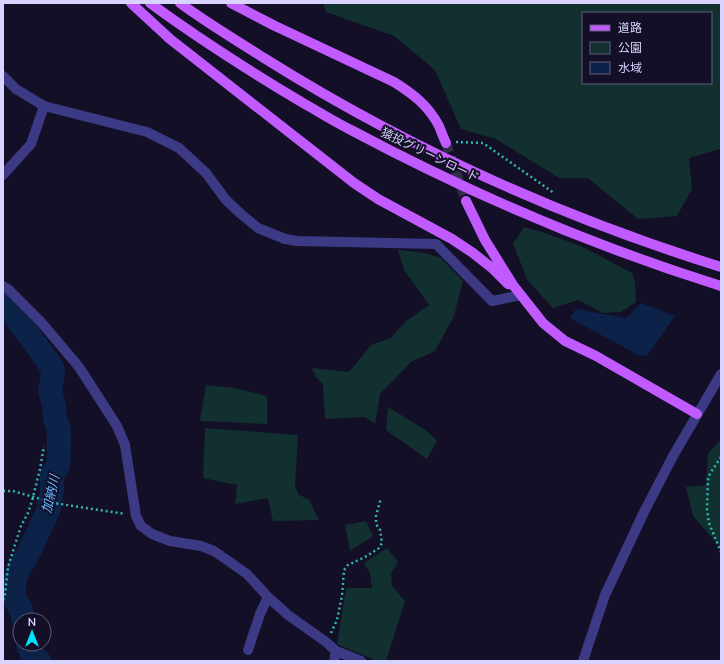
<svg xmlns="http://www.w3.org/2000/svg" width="724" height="664" font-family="Mulish,'Noto Sans JP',sans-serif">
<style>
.green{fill:#12302f;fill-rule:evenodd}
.water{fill:#0c2248}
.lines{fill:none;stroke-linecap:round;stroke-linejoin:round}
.river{stroke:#0c2248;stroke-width:24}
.primary-tunnel{stroke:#312d47;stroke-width:10;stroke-dasharray:10 5;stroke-linecap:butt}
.path{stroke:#2fb8b0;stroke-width:2.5;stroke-dasharray:2 3;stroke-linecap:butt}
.minor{stroke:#3d3a85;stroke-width:10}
.tertiary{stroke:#3d3a85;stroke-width:10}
.primary{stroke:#c25bff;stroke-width:10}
.labels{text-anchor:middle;stroke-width:4;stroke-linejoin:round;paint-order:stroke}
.street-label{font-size:12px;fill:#d9d4ff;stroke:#130f26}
.water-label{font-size:13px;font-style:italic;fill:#62b6ff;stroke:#130f26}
</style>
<rect width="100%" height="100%" fill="#130f26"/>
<!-- green -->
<path class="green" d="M323,3H721V150L720,149L689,158L692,189L677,216L638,219L588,178H559L496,139L461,129L435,70L394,36L326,12ZM583,13H711V83H583Z
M524,227L545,233L581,246L632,273L635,282L636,302L621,312L603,313L578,300L553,308L528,281L513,244Z
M398,250L425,253L441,258L463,281L454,316L435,351L411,362L380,394L375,424L365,417L325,419L323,384L316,377L312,368L349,372L371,345L391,338L406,321L429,305L404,270Z
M206,385L235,388L267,396V424L200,421Z
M388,407L427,431L437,441L427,459L386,430Z
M205,428L298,435L295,485L298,494L309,500L319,520L273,521L268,498L235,504L237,485L203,478Z
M721,440V548L693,516L686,487L706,485L708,453Z
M366,521L373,536L350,551L345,525Z
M387,548L398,562L391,574L392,586L405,601L386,661H377L337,644L346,588H372L370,573L364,563Z"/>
<!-- water -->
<path class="water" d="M641,303L675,316L647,356L638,355L570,318L576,309L626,318Z"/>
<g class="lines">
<!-- river -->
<path class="river" d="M3,305L10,310L35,343L53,369L52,381L50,390L54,407L55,419L59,429V451L58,466L52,474V490L48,511L26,558L20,566L15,579L13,597L20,607L24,620
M28,644L32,655L39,661"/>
<!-- primary-tunnel -->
<path class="primary-tunnel" d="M446,143L466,201"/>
<!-- path -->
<path class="path" d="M456,142L483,143L554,193
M721,457L711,472L708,478L707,510L709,523L721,552
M3,491H13L54,503L125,514
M3,600L5,594L8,567L21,526L28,513L32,501L40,469L44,446
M331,633L337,620L342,596L344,570L348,565L367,556L379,548L382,543L380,530L376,524V516L381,498"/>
<!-- minor -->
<path class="minor" d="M3,76L16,89L44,106L147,132L179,148L206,173L226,200L241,214L258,228L285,239L297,241L436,244L492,301L521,295
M3,175L31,144L44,106
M3,286L8,289L41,322L79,367L117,426L125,445L136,516L141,526L152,534L170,541L201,546L214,551L247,574L268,597L288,615L326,642L336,651L361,661
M248,650L260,614L268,597
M334,661L336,651"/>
<!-- tertiary -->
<path class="tertiary" d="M583,661L605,595L644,512L673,456L721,374"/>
<!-- primary -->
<path class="primary" d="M131,3L170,39L354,183L378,199L452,239L473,253L492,268L508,284L513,285
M150,3C199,39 251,72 303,103C319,112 335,122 351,130C469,193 593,246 721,286
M180,3C207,23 236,40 264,58C406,147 561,217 721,267
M231,3L273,25L394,82C413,94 428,105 439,126C441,131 443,137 446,143
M466,201L485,240L513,285L543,323L565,341L596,356L697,414"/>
</g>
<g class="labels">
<!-- street labels -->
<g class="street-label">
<text transform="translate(430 155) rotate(26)" y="4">猿投グリーンロード</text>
</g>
<!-- water labels -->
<g class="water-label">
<text transform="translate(50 494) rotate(-77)" y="5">加納川</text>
</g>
</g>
<!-- border -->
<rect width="724" height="664" fill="none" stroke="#d9d4ff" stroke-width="8"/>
<!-- legend -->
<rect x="582" y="12" width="130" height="72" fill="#130f26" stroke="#625e7d"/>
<rect x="590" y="25" width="20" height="6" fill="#c25bff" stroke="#625e7d"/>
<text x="618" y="32" font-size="12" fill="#d9d4ff">道路</text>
<rect x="590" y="42" width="20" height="12" fill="#12302f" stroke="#625e7d"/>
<text x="618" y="52" font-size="12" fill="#d9d4ff">公園</text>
<rect x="590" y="62" width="20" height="12" fill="#0c2248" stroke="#625e7d"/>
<text x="618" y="72" font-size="12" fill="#d9d4ff">水域</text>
<!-- north arrow -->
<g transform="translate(32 632)"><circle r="19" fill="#130f26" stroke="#625e7d"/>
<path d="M0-3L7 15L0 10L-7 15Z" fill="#00e5ff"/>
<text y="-6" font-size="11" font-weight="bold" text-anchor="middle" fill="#d9d4ff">N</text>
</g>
</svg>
